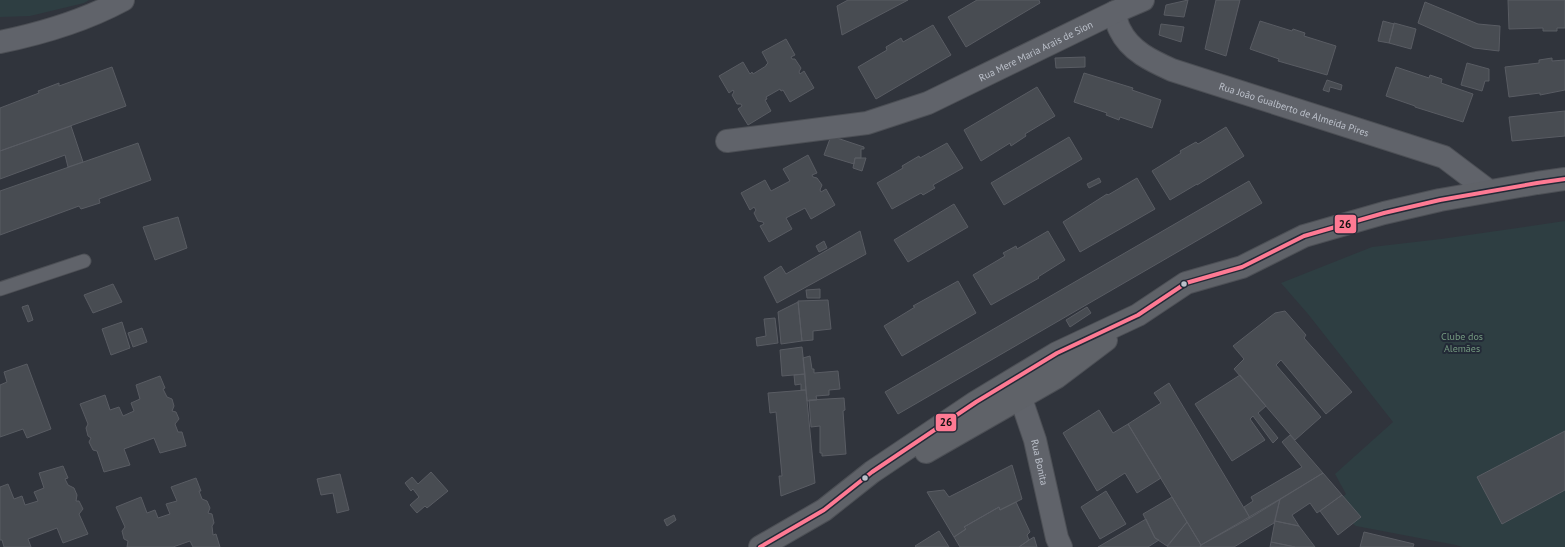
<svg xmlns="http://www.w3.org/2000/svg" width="1565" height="547" font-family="'PT Sans',sans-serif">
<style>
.green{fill:#2e3e42}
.building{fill:#484c52;stroke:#595c63}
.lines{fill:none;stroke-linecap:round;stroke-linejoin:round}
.service-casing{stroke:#4c4f55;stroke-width:15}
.minor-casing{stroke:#4c4f55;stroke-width:24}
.secondary-casing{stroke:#4c4f55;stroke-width:24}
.service{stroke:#60636a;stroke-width:13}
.minor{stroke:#60636a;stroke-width:22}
.secondary{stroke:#5f6268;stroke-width:22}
.bus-1-casing{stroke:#232a37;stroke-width:7}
.bus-1{stroke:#fe7a93;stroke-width:4}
.bus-dot{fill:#bcc1cb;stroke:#232a37;stroke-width:1.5}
.labels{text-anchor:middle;stroke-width:4;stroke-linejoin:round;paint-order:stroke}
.street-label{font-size:10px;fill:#bcc1cb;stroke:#232a37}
.park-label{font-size:10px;fill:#759a80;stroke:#232a37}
.line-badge{stroke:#232a37;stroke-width:1.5}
.pale-badge-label{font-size:11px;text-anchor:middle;font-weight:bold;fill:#111}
</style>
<rect width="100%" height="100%" fill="#30343c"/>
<!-- green -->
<path class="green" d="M0,0H89L84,3L30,16L0,17Z
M1565,221V547H1462L1456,545L1356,526L1330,508L1346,494L1335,474L1393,422L1308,314L1281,283L1372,247L1441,239Z"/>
<!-- building -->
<path class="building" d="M848,0H908L842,35L837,6Z
M977,0H1039L1040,3L966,47L948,17Z
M1188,0L1184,17L1164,15L1166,5Z
M1216,0H1240L1226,56L1205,49Z
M1508,0H1565V28H1557V31H1543V28L1509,29Z
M1425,2L1478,24L1500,26L1499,51L1474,48L1418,23Z
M1260,21L1292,31L1293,29L1305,33L1304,36L1336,46L1327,75L1278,61L1279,59L1250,49Z
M1383,21L1394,24L1389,43L1378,41Z
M1394,23L1416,29L1411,49L1389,43Z
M1161,24L1184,27L1181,42L1159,35Z
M933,25L951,55L876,99L858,67L887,50L886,47L901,38L903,42Z
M786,39L795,55L791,57L792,59H795L801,68L799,72L800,74L804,71L814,88L790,102L783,90L781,91L780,89L766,97L767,99L765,100L771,111L748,125L738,109L742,106L741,104H737L732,95L734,92L733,90L729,93L719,76L743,62L750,74L752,72L753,74L766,66V65L768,63L762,52Z
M1085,57V67L1056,68L1055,58Z
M1552,58V61L1565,60V90L1540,95V93L1509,97L1505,67L1539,63V60Z
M1467,63L1489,69V81H1485L1482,91L1461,85Z
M112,67L126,106L0,151V108L39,93L38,91L59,83V86Z
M1396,67L1429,78L1430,75L1442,79L1441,83L1473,94L1463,122L1415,107V106L1386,96Z
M1084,73L1133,88L1132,90L1161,100L1152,128L1120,117L1119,120L1106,115L1107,113L1074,102Z
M1327,80L1342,85L1341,90L1330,87L1329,92L1323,90Z
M1037,87L1055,116L1025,134L1026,136L1011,146L1010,143L981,161L964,130Z
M1565,111V136L1512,141L1509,117Z
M71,126L83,162L68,167L65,155L0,179V151Z
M1226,127L1244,156L1197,185V184L1170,200L1152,171L1181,153L1180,151L1196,142L1198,144Z
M831,136L864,147V149H861V158H855L854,164L824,155Z
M1069,137L1082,159L1004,205L991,183Z
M138,143L151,180L99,199L100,203L81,209L79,206L0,235V191Z
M947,143L963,168L933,185L935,188L923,195L921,193L892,209L877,183L903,168L902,166L919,156L920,158Z
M808,155L817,173L812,175L813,177L817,178L822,185L820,190L821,192L826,189L835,205L811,219L805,208L786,218L792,229L769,242L760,226L764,224L763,222L758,221L754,213L756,210L754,207L750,210L741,193L765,180L771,191L790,181L783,169Z
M855,158H866L862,171L853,168Z
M1099,178L1101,182L1089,188L1087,184Z
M1137,178L1155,209L1080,252L1063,222L1107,194L1108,195Z
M1249,181L1262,203L898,414L885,392Z
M954,204L968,227L908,262L894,240Z
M178,217L187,248L155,260L143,227Z
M860,231L866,254L777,303L764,277L781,266L786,274Z
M1048,231L1065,260L1038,277L1039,278L991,305L973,275L1005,256L1003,253L1016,246L1017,249Z
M824,241L827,248L819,252L816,246Z
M958,281L976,313L902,356L884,326L915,307L913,306Z
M113,284L122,302L93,313L84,295Z
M820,289V298H807L806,290Z
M828,300L831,329L813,331V340L802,341L798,301Z
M798,302L802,341L781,344L778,312Z
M28,305L33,320L28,322L22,307Z
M1087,307L1091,313L1070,327L1066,320Z
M1285,311L1306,335L1304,338L1352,392L1326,414L1281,360L1276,365L1321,417L1295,440L1234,369L1244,359L1233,346L1275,313Z
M775,318L778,343L757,346L756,338L766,336L764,319Z
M122,322L130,348L111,355L102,329Z
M142,328L147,342L133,347L128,333Z
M802,347L805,374L782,376L780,350Z
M810,356L812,369H814V373L838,371L840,389L829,390V395L816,396L817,400L807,401L803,358Z
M27,364L51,429L27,438L23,429L0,437V385L7,382L4,372Z
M805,374L806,390H801V384L795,385L794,375Z
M1240,375L1266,406L1258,413L1278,438L1273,443L1253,416L1250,419L1265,440L1232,461L1195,404Z
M160,376L165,388L163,389L167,397L172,399L174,406L172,411L176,412L179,419L175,424L178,432H182L186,446L160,453L154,438L124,449L130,465L104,472L97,451L93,450L89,442L91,438L88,436L86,428L88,424L80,404L105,395L110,410L119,407L123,416L134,411L131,403L140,399L136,385Z
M1169,383L1250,518L1201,545L1128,424L1161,403L1154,393Z
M806,390L815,483L781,496L779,476H782L776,412L770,413L768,393Z
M844,398L845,410L843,411L846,454L822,456V453H820V426L811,427L809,400Z
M1099,410L1113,433L1128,424L1161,478L1137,493L1125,473L1097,491L1063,433Z
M1565,431V490L1502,524L1477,477Z
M1290,435L1323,473L1250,518L1244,507L1253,501L1251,497L1302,467L1282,442Z
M1012,465L1022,499L1000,510L999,507L964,527L966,529L954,537L927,492L944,490L949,497Z
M63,466L68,478L65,479L68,485L74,488L77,495L76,501H79L83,509L79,514L88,534L63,543L57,528L28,539L31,547H4L2,540H0V487L8,484L14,499L22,496L25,505L38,501L34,492L44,488L39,473Z
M431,472L448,491L427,508L425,506L417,513L410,505L419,497L413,489L411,491L405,483L412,477L418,484Z
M1323,473L1342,495L1317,513L1310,503L1292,515L1299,526L1275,521L1280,499Z
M340,474L349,510L337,513L333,493L321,495L317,479Z
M196,478L201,491H199L202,499L207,501L210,508L208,513L212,514L214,523L212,526L213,535L216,534L220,547H193L190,541L173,547H127L128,541L124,539L122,531L125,527L116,507L141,497L147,513L155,510L158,518L170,514L166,504L177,501L171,487Z
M1106,491L1126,524L1100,539L1081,507Z
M1342,495L1361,517L1338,535L1320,511Z
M1172,497L1187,522L1167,546L1155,538L1143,514Z
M1280,499L1274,523L1234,547H1200L1201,545Z
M1016,502L1030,532L1027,535L1029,540L1019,547H960L954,537L966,529L964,527L999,507L1000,510Z
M674,515L676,520L667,526L664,520Z
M1146,519L1155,538L1159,540L1148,547H1098Z
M1275,521L1299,526L1315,547H1295L1271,542Z
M1187,522L1201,545L1200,547H1167Z
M939,531L949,547H916L915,546Z
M1364,532L1414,544L1413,547H1360Z
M1034,537L1037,547H1019L1029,540Z
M1271,542L1286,545L1295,547H1270Z"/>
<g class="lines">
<!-- service casing -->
<g class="service-casing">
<path id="service" d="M0,289L84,261"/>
</g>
<!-- minor casing -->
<g class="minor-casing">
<g id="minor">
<path id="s1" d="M1115,12C1116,18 1117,25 1120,30C1130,51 1152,61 1172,70L1444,157L1489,191"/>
<path d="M0,42C44,33 84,21 123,0"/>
<path id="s2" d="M727,141L867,123L928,103L1115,12L1143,0"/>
<path id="s3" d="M1015,381L1035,440L1057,538L1061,547"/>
</g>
</g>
<!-- secondary casing -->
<g class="secondary-casing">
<path id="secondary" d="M926,452L1057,377L1106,340
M760,547L824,510L872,472L976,402L1057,353L1138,315L1186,283L1242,267L1304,236L1384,213L1440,200L1537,183L1565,179"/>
</g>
<!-- service -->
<use href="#service" class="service"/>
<!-- minor -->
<use href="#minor" class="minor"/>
<!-- secondary -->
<use href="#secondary" class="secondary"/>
<!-- bus-1 casing -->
<g class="bus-1-casing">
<path id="bus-1" d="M760,547L824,510L872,472L976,402L1057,353L1138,315L1186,283L1242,267L1304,236L1384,213L1440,200L1537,183L1565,179"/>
</g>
<!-- bus-1 -->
<use href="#bus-1" class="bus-1"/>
</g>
<!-- markers -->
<g class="bus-dot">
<circle cx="1184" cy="284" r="3.5"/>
<circle cx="865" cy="478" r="3.5"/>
</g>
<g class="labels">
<!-- street labels -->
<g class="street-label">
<text dy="4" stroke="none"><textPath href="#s2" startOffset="325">Rua Mere Maria Arais de Sion</textPath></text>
<text dy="4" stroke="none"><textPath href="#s1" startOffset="214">Rua João Gualberto de Almeida Pires</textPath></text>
<text dy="4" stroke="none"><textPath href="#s3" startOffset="85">Rua Bonita</textPath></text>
</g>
<!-- park labels -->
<g class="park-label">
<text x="1462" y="340">Clube dos<tspan x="1462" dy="12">Alemães</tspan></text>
</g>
</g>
<g class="line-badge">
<rect x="1334" y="214" width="23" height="20" rx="4" fill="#fe7a93"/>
<rect x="935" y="413" width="22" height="19" rx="4" fill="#fe7a93"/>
</g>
<g class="pale-badge-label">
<text x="1345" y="228">26</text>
<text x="946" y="426">26</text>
</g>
</svg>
